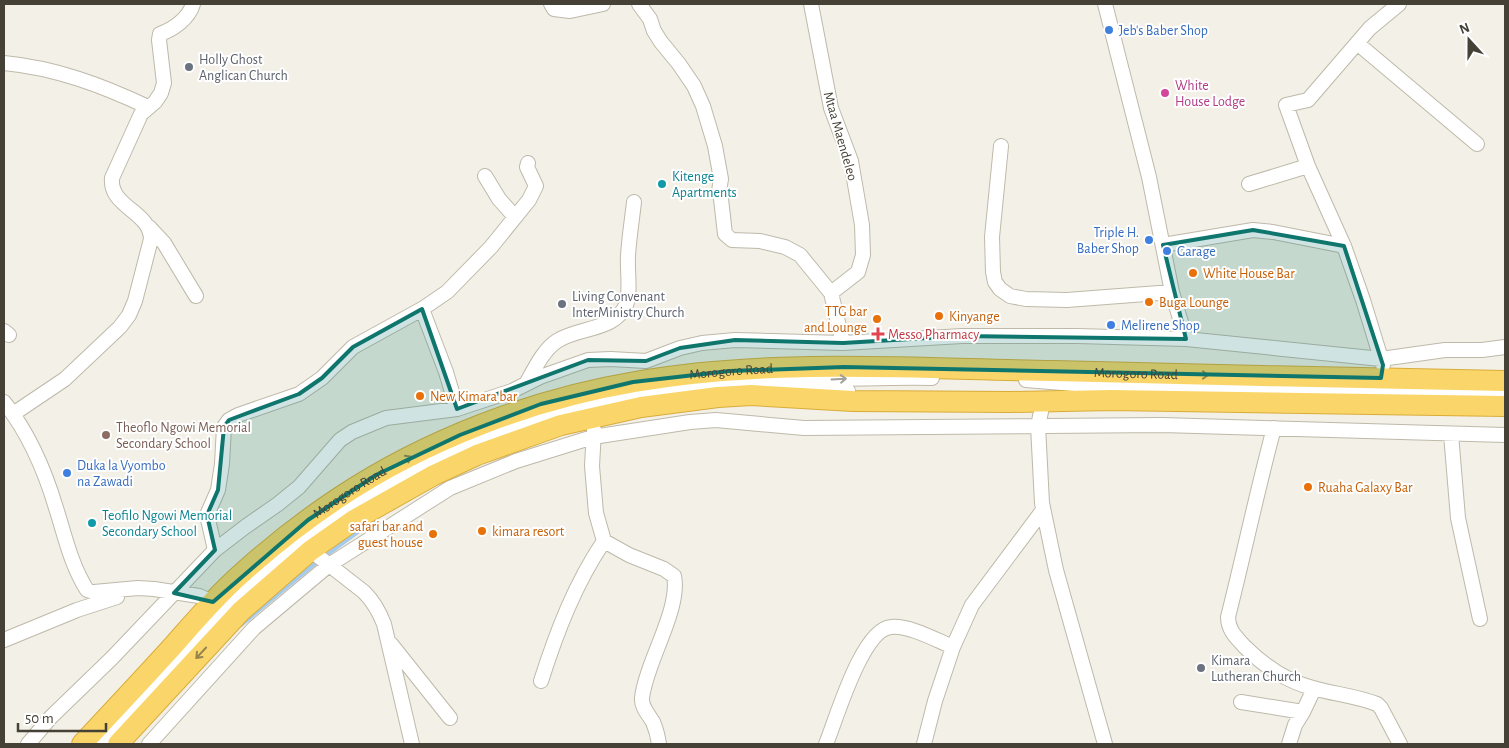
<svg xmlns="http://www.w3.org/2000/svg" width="1509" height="748" font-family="'Alegreya Sans',sans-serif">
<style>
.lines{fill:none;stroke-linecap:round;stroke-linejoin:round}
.stream{stroke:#a4caee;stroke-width:4}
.minor-casing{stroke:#beb9a9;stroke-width:16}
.highway-casing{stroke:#d9ac3a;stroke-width:22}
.minor{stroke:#fff;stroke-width:14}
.highway{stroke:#fad66a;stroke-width:20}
.oneway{stroke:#97844d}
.oneway2{stroke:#a2a09a}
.marked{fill:#0f766e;fill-opacity:0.2;stroke:#0f766e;stroke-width:4;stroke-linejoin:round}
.shop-dot{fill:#3f7fe0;stroke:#fff;stroke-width:2}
.worship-dot{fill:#6b7280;stroke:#fff;stroke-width:2}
.hotel-dot{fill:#d1479c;stroke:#fff;stroke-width:2}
.culture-dot{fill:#0f9aa8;stroke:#fff;stroke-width:2}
.food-dot{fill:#e8710a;stroke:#fff;stroke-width:2}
.health-dot{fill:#e0444e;stroke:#fff;stroke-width:2}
.education-dot{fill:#8d6e63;stroke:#fff;stroke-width:2}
.labels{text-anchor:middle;stroke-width:4;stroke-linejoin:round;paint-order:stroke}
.shop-label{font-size:14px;fill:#366cbe;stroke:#fff;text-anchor:start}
.worship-label{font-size:14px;fill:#5b616d;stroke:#fff;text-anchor:start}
.hotel-label{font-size:14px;fill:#b23c85;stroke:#fff;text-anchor:start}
.street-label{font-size:14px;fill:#464136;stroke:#fff}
.culture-label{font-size:14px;fill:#0d838f;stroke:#fff;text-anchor:start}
.food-label{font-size:14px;fill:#c56008;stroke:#fff;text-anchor:start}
.health-label{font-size:14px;fill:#be3a42;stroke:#fff;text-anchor:start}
.education-label{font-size:14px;fill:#785e54;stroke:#fff;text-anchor:start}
</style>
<rect width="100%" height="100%" fill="#f3f0e7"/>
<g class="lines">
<!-- stream -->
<path class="stream" d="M324,557L377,518
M241,625L318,561"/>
<!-- minor casing -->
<g class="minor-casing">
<path id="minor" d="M551,4L554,9L570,11L603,4
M639,4L650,19L654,31L661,42L679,64L694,86L703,106L715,146L721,179L719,191L721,199L725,234L732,240L760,241L785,247L800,255L831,293
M811,4L831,108L851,161L862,225L863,255L858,272L831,293L843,343
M1105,4L1149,177L1172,292L1186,339
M1357,43L1477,144
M4,63C56,68 101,85 148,107
M1001,146L992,237L993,272L995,282L1000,289L1010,296L1026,299L1067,300L1172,292
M485,176L499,199L515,217
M1249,184L1308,166
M149,227L164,243L196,296
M1163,245L1253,230L1273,232L1344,246
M422,309L446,372L457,409
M4,331L9,335
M1383,365L1363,300L1344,246L1308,166L1286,105L1308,100L1370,28L1399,4
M1026,380L1111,387L1505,394
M526,384C534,370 543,350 557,341C578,327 615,331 626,305C631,293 627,269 628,256C629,238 632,220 634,202
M805,387L848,391
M4,402C28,432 45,471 56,508C65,536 71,565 87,590L94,592L138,588L154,589L199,596L213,602
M1043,402L1038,426L1042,503L1056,570L1105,744
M13,414L65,379L120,327L129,315L135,301L151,239C150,211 109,207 112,178L141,114L155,102L161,93L164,83L159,40L160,34C174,29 189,18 193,4
M1274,428C1257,491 1244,554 1228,617C1228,630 1236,637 1244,646C1264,666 1285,681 1313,688C1334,694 1356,696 1377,704L1381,708L1400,744
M594,430L592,466L596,513L604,541L629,555L664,569L674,576C681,609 646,662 642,698C641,707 649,715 653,722C656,729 658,737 659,744
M1451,434L1458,518L1480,619
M305,546L364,592C374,602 379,611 384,624L412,744
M215,550L207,515L218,490L222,464L224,427L229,420L238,415L299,394L322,378L353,347L422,309L447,292L491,247L529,200L536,186L527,167L528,163
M4,640L77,610L117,597
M391,644L450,718
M541,681C557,631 575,584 604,541
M1241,702L1303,712L1314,689
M28,744L51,717L112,658L215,550L245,527L278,504L299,487L340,440L352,432L386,418L457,409L512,391L540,377L588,360L611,359L646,361L680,348L702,343L735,340L843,343L962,336H1077L1186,339L1381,359L1445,350H1482L1505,347
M99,744C153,684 206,620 268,568C388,467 533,406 688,387C714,384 739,384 765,382C821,380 876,377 932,378
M149,744L254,628L329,565L450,488L516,461L593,437L690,422L716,420L804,428L1162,425L1505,435
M826,744C836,720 862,629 891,627C909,625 936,640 953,647
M924,744L935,701L953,647L972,605L1043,510
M1289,744L1295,725L1303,712"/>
</g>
<!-- highway casing -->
<g class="highway-casing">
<g id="highway">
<path id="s1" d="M82,744C112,712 142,680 172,647C194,622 216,596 241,574C272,546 305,520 340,497C426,440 533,399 635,382C773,358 915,369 1054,371C1204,375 1355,378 1505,381"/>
<path d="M118,744L241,611L310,551L354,520L434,475L477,455L561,425L641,407L718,397L751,395L853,401L1011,402L1111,400L1505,406"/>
</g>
</g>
<!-- minor -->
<use href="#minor" class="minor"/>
<!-- highway -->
<use href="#highway" class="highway"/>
</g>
<!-- one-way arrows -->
<defs><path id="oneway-shaft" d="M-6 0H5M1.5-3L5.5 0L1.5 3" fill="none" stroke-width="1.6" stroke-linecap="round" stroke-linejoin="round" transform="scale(1.25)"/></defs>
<g class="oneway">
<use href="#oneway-shaft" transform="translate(1201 375) rotate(1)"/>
<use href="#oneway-shaft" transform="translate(405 460) rotate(-28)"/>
<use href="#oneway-shaft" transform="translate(201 653) rotate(133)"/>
</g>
<use class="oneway2" href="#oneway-shaft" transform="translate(839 379) rotate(-3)"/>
<!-- marked area -->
<path class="marked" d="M1253,230L1344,246L1383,365L1381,378L844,367L730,371L633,382L541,404L460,435L376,475L308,520L213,602L174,593L215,550L207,515L218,490L224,427L229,420L299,394L322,378L353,347L422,309L457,409L588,360L646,361L680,348L735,340L843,343L962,336L1186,339L1163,245Z"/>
<!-- markers -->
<g class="shop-dot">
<circle cx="1109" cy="30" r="5"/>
<circle cx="1149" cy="240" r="5"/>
<circle cx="1167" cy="251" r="5"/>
<circle cx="1111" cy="325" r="5"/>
<circle cx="67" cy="473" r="5"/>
</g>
<g class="worship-dot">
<circle cx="189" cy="67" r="5"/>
<circle cx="562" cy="304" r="5"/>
<circle cx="1201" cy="668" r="5"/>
</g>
<circle class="hotel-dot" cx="1165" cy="93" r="5"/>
<g class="culture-dot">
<circle cx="662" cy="184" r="5"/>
<circle cx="92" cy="523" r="5"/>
</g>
<g class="food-dot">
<circle cx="1193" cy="273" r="5"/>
<circle cx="1149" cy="302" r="5"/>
<circle cx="939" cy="316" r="5"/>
<circle cx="877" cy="319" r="5"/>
<circle cx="420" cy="396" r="5"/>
<circle cx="1308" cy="487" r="5"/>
<circle cx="482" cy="531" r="5"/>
<circle cx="433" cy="534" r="5"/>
</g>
<path class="health-dot" d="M875.5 326.5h5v5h5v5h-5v5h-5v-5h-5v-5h5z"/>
<circle class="education-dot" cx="106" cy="435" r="5"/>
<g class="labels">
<!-- shop labels -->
<g class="shop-label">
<text x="1119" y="35">Jeb's Baber Shop</text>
<text x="1139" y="237" text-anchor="end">Triple H.<tspan x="1139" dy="16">Baber Shop</tspan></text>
<text x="1177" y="256">Garage</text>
<text x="1121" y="330">Melirene Shop</text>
<text x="77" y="470">Duka la Vyombo<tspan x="77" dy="16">na Zawadi</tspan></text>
</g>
<!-- worship labels -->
<g class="worship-label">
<text x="199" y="64">Holly Ghost<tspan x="199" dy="16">Anglican Church</tspan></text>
<text x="572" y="301">Living Convenant<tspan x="572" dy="16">InterMinistry Church</tspan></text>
<text x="1211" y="665">Kimara<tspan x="1211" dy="16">Lutheran Church</tspan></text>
</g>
<!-- hotel labels -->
<g class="hotel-label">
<text x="1175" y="90">White<tspan x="1175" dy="16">House Lodge</tspan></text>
</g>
<!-- street labels -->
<g class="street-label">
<text transform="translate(841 136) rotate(74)" y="5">Mtaa Maendeleo</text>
<text dy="5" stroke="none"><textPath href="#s1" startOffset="774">Morogoro Road</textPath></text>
<text dy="5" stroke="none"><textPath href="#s1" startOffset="1179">Morogoro Road</textPath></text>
<text dy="5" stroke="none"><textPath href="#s1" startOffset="369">Morogoro Road</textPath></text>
</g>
<!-- culture labels -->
<g class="culture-label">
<text x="672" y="181">Kitenge<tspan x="672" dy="16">Apartments</tspan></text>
<text x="102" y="520">Teofilo Ngowi Memorial<tspan x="102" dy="16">Secondary School</tspan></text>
</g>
<!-- food labels -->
<g class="food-label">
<text x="1203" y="278">White House Bar</text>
<text x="1159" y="307">Buga Lounge</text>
<text x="867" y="316" text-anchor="end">TTG bar<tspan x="867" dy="16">and Lounge</tspan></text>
<text x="949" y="321">Kinyange</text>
<text x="430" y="401">New Kimara bar</text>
<text x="1318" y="492">Ruaha Galaxy Bar</text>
<text x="423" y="531" text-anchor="end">safari bar and<tspan x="423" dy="16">guest house</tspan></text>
<text x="492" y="536">kimara resort</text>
</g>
<!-- health labels -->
<g class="health-label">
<text x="888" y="339">Messo Pharmacy</text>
</g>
<!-- education labels -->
<g class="education-label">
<text x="116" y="432">Theoflo Ngowi Memorial<tspan x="116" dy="16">Secondary School</tspan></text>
</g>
</g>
<!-- border -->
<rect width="1509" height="748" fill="none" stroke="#464136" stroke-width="10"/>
<!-- north arrow -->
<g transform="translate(1469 40) rotate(339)" stroke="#ffffff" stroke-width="4" paint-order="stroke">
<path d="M0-4L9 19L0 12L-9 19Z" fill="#464136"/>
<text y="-8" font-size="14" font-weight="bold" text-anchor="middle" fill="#464136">N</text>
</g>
<!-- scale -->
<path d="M18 723v8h88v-8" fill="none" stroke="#464136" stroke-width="2.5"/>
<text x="25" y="723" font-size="15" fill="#464136" stroke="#ffffff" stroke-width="4" paint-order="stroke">50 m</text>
</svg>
